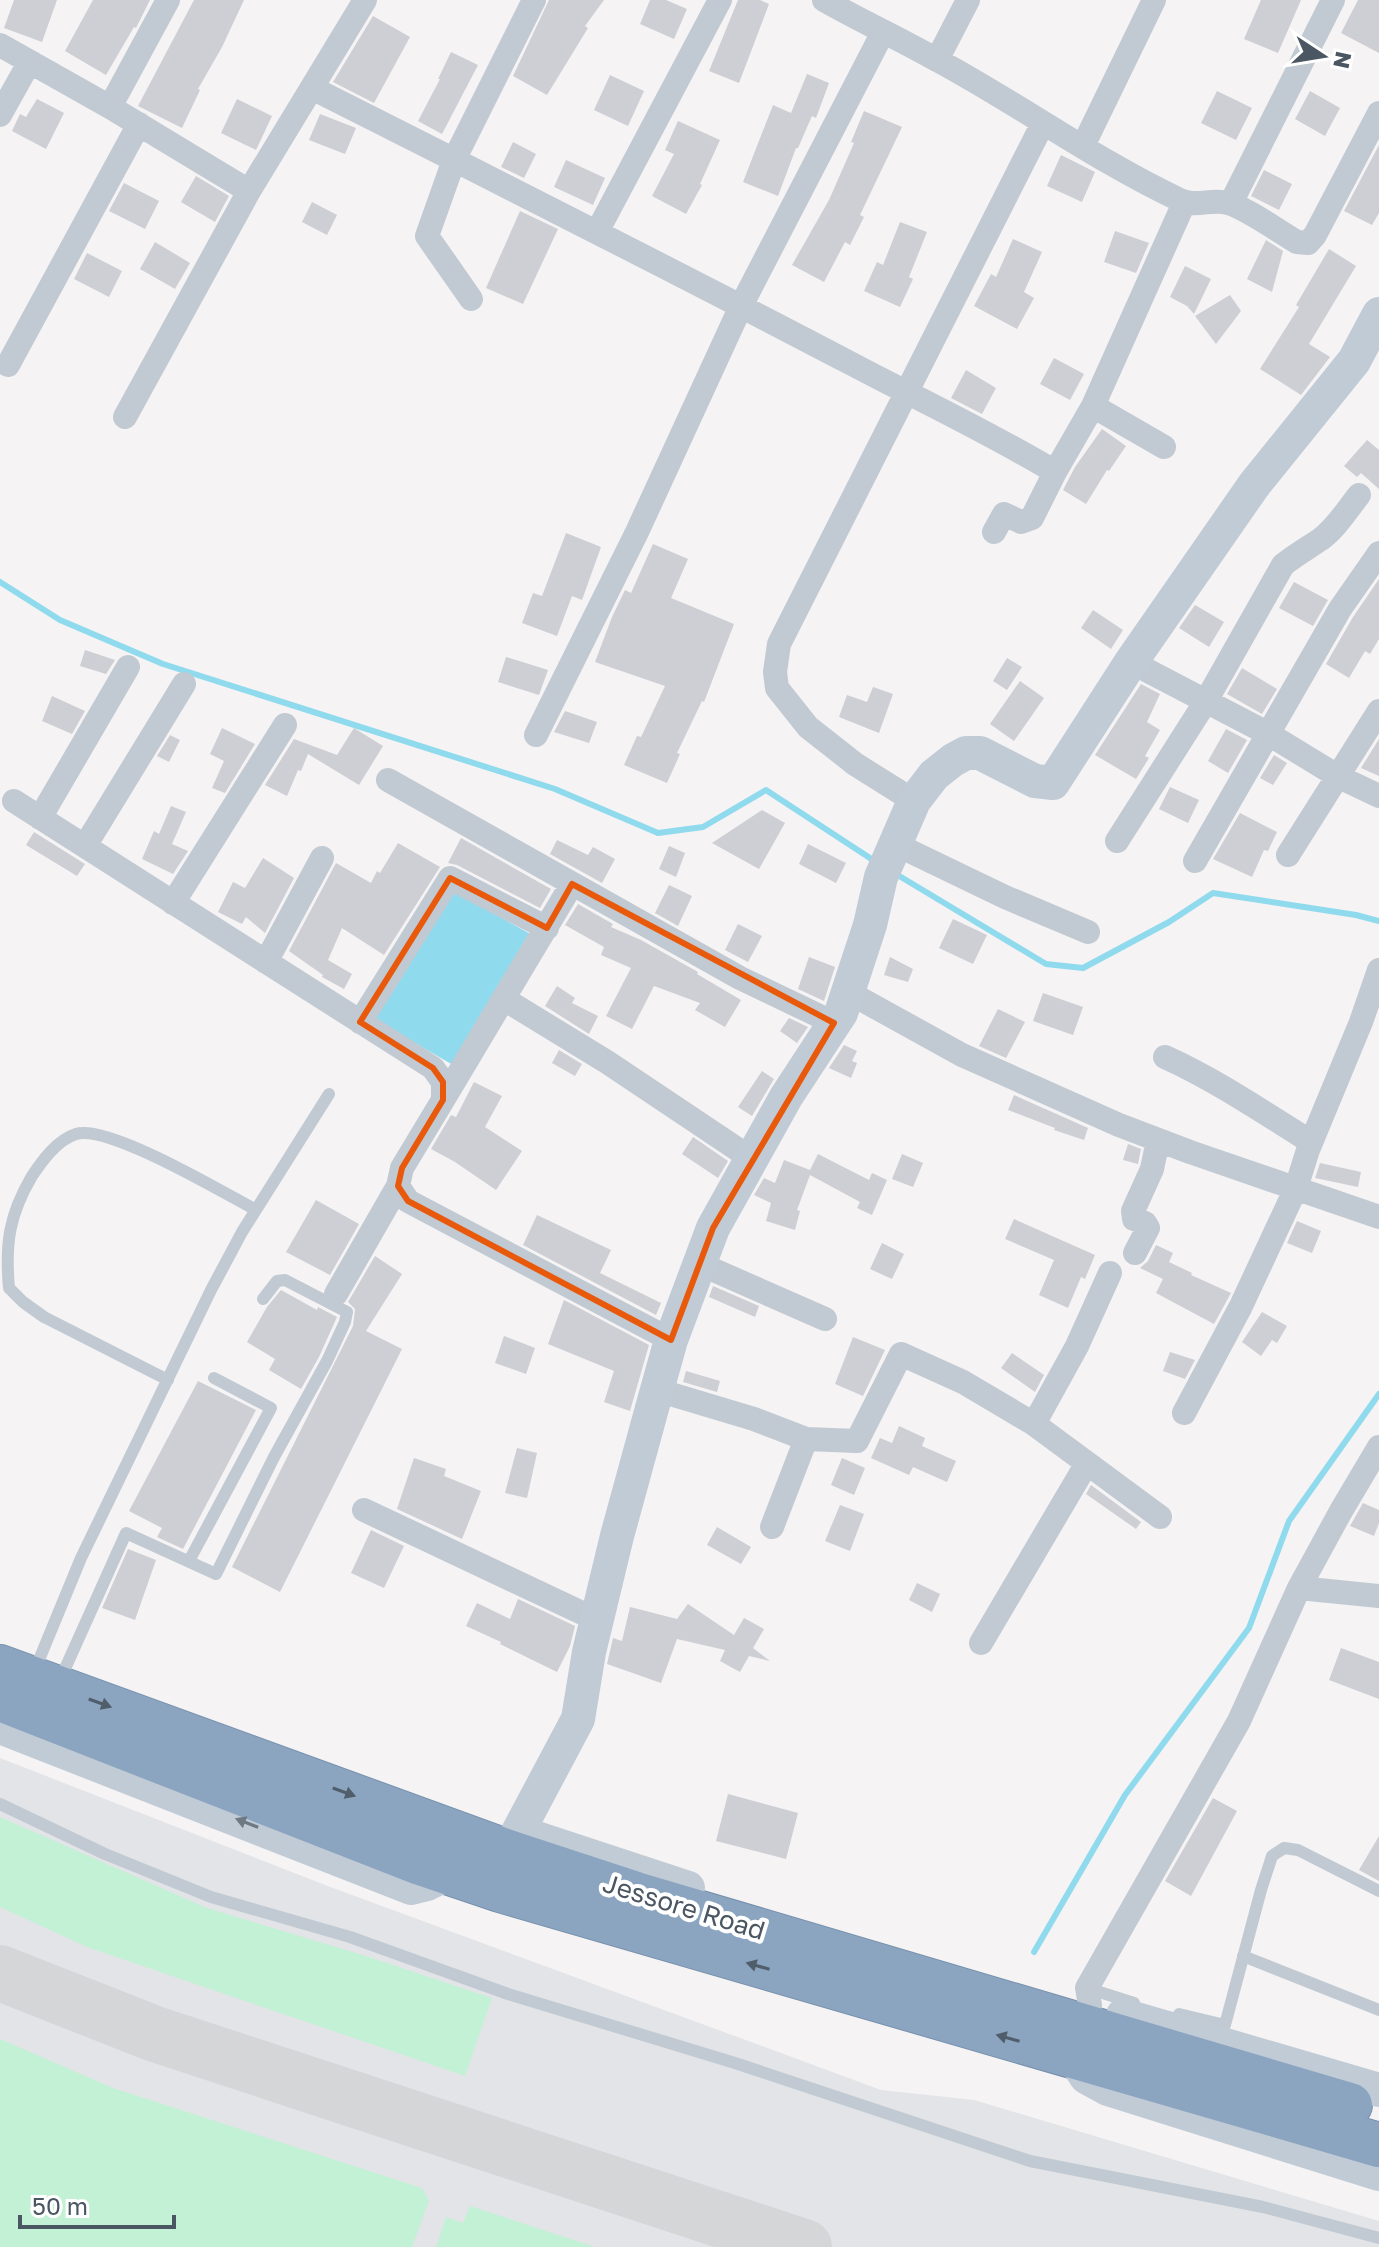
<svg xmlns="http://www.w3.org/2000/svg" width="1379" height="2247" font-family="'Golos Text',sans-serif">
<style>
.airport{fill:#e2e4e7}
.green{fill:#c3f1d5}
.water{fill:#90daee}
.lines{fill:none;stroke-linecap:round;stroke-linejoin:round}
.stream{stroke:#90daee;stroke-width:6}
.taxiway{stroke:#d5d6d8;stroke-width:56}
.building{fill:#cdcfd5}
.highway-casing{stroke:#7690ad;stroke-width:46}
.lane{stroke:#c1cad2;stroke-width:12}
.street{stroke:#c1cad2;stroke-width:24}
.secondary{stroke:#c1cbd6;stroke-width:34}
.highway{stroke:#8ba5c1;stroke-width:44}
.oneway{fill:#505e6b}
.oneway2{fill:#6e7984}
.marked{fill:none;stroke:#e8590c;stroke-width:6;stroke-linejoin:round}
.labels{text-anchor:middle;stroke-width:8;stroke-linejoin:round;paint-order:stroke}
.street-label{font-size:26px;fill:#4a5661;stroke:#fff}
</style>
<rect width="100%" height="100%" fill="#f5f3f3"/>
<!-- airport -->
<path class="airport" d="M0,1758L325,1885L881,2090L974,2100L1379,2221V2247H0Z"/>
<!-- green -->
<path class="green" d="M0,1817L207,1908L369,1957L492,1998L465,2076L87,1947L0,1907Z
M0,2039L113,2088L422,2188L429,2201L412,2247H0Z
M470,2206L595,2247H436L446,2217L463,2223Z"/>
<!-- water -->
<path class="water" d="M448,888L534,936L453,1065L370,1017Z"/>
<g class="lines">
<!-- stream -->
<path class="stream" d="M0,582L60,620L163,664L555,789L658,833L703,827L766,790L876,862
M896,874L1046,964L1083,968L1169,922L1213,893L1356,915L1379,921
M1034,1952L1125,1795L1249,1628L1289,1521L1379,1394"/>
<!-- taxiway -->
<path class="taxiway" d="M0,1973L155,2034L804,2247"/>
</g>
<!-- building -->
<path class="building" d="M14,0H57L42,42L4,28Z
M93,0H150L136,28L134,27L106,75L65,51Z
M194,0H244L222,47L198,89L200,90L182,128L138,106Z
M549,0H604L585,26L588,28L547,95L513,76Z
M650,0H666L687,9L674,39L640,24Z
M738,0H760L769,4L739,83L709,71Z
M1261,0H1301L1278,53L1244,39Z
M1358,0H1379V53L1341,33Z
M373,16L410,37L374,103L333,82Z
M451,52L478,65L442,134L418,121L440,79H438Z
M807,74L829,83L816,118L812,116L798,148H796L778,196L743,182L773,105L791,113Z
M610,75L644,91L628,126L594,110Z
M1217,91L1252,108L1236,140L1201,123Z
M1310,91L1340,108L1325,136L1295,119Z
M37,99L64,113L46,149L12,131L20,114L26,117Z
M237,99L272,116L256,150L221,133Z
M864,111L902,127L860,215L864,217L850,245L845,242L824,282L792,265L829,200L854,143L851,142Z
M320,114L356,128L345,154L309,140Z
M678,121L720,140L700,184L702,185L686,214L652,196L674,154L665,150Z
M513,142L536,154L524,178L501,167Z
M1379,145V213L1372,225L1344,211Z
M1061,155L1095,172L1082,202L1047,186Z
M566,160L605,178L593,205L554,187Z
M1264,170L1292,184L1279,210L1251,196Z
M196,176L229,196L215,222L181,202Z
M124,183L159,201L145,229L109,211Z
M312,202L337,215L327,235L302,222Z
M520,211L558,229L523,304L486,288Z
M900,222L927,232L909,277L913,279L900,307L864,291L877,262L883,265Z
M1115,231L1149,243L1136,273L1104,262Z
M1013,239L1042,252L1024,292L1034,298L1017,329L974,306L991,274L996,277Z
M1266,240L1283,251L1272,292L1247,279Z
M155,242L190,263L175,289L140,269Z
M1329,249L1356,266L1309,344L1330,357L1301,395L1260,369L1299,307L1296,305Z
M87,253L122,271L109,297L74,279Z
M1185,266L1211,279L1194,314L1187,306L1170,297Z
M1230,295L1241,311L1216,344L1195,316Z
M1054,358L1084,374L1070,400L1040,384Z
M966,370L996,388L982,414L951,398Z
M1102,429L1126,446L1109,471L1107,470L1086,504L1063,490L1075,467Z
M1367,440L1379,450V489L1361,473L1357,477L1344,466Z
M566,533L601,547L582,600L572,596L557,636L522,623L533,593L542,596Z
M653,544L688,559L671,598L734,624L704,702L702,701L677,753L680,754L667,783L624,765L637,736L641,737L665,686L595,662L612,617L625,590L631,593Z
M1379,579V639L1370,654L1365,651L1349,678L1326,664L1353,617Z
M1294,582L1328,600L1313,626L1279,608Z
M1195,605L1224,622L1209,647L1179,628Z
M1093,610L1123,630L1111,649L1081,628Z
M85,650L115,660L106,674L80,666Z
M506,657L548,670L539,695L498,682Z
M1007,658L1022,667L1007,690L993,681Z
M1242,668L1277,689L1262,714L1227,694Z
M1020,681L1044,698L1014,741L990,724Z
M1141,684L1160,694L1147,722L1160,730L1145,756L1149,758L1136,779L1095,755Z
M873,687L893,694L879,733L839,717L847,695L867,702Z
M52,696L85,711L72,734L42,721Z
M565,711L597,722L589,743L554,732Z
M222,728L255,744L225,793L212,788L224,761L210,754Z
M354,728L383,746L359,785L308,754L301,771L298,770L287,796L265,785L294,739L337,755Z
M1226,729L1247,740L1228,773L1208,761Z
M170,735L180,740L169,762L157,756Z
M1379,739V776L1361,768Z
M1274,755L1287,763L1273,785L1260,778Z
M1170,787L1199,800L1188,823L1159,809Z
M171,806L186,812L172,844L188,851L173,874L142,859L154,831L159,834Z
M762,810L785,823L759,869L712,843Z
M1240,813L1277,832L1268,851L1264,850L1252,877L1213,859Z
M34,832L85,864L77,876L26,845Z
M461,838L551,889L540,908L457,865L448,863Z
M557,840L588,855L593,847L615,859L602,883L550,854Z
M398,843L440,867L384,955L342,928L328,960L352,974L344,989L322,977L323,975L289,951L336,863L371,883L377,871L380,873Z
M808,844L846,863L836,883L799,864Z
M669,846L685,853L676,877L659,869Z
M263,858L294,878L265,933L246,917L242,924L218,912L233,882L245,888Z
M669,885L692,896L678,926L655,913Z
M578,904L613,924L611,927L641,940L698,972L697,974L741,1000L725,1027L695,1010L700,1003L654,986L632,1029L606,1016L631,968L601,955L604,947L565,925Z
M953,919L987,935L973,964L939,948Z
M738,924L762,936L748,962L725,950Z
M809,957L835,967L824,1001L798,989Z
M890,957L913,969L908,982L884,975Z
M557,986L575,998L572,1003L598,1016L589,1034L545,1006Z
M1043,993L1083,1007L1073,1035L1033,1021Z
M998,1009L1025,1022L1006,1058L979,1046Z
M789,1018L808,1027L797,1043L780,1031Z
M844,1045L857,1051L852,1061L857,1063L851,1078L829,1068Z
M559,1050L582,1064L575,1076L552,1063Z
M762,1071L774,1079L752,1116L738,1107Z
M474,1082L502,1096L485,1127L522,1151L496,1190L455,1162L431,1149L451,1115L456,1117Z
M1014,1095L1088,1128L1084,1140L1054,1130L1055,1128L1008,1110Z
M693,1137L728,1161L718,1178L682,1154Z
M1128,1144L1141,1149L1138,1164L1123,1160Z
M818,1154L869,1180L872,1173L887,1180L872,1215L857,1208L860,1202L810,1175L797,1210L800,1211L795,1230L766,1221L771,1203L754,1195L764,1178L775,1183L784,1160L810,1170Z
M902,1154L923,1163L913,1187L892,1179Z
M1320,1163L1361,1172L1358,1187L1315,1178Z
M316,1200L359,1224L330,1275L286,1252Z
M537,1215L611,1250L600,1273L661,1303L656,1315L523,1245Z
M1014,1219L1095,1255L1085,1279L1081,1277L1068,1308L1039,1295L1054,1260L1005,1239Z
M1297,1221L1321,1231L1312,1253L1287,1243Z
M882,1243L904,1254L892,1279L870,1269Z
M1156,1245L1173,1253L1169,1262L1192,1273L1191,1275L1231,1293L1214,1324L1156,1293L1163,1279L1140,1268L1148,1261Z
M375,1256L402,1274L366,1331L402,1349L280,1592L232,1567L353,1326L355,1309L348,1302Z
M713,1286L759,1306L755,1317L709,1297Z
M281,1290L317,1310L318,1307L337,1317L319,1357L301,1389L269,1370L275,1359L247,1342L267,1307Z
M564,1300L649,1345L630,1411L604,1402L614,1371L548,1344Z
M1262,1312L1287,1326L1277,1343L1272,1340L1261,1356L1242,1342Z
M504,1336L535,1348L526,1374L495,1363Z
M853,1337L885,1350L863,1396L835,1384Z
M1170,1352L1195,1360L1185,1379L1163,1371Z
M1012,1353L1044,1375L1035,1392L1001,1368Z
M686,1371L720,1381L717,1392L683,1382Z
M198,1381L256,1410L183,1549L157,1537L162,1528L129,1511Z
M899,1426L925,1438L922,1446L956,1461L947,1482L913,1467L909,1475L871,1458L880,1438L892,1443Z
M517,1448L537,1453L527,1498L505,1493Z
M414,1458L446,1469L444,1476L481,1491L462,1539L397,1509Z
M842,1458L865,1468L854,1495L831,1485Z
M1091,1485L1141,1522L1136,1529L1086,1494Z
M1363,1503L1379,1510V1523L1374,1536L1350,1526Z
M840,1505L864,1514L850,1551L825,1541Z
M717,1527L751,1547L741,1564L707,1545Z
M371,1530L404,1546L384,1588L351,1573Z
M128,1549L156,1560L135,1620L102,1608Z
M917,1583L940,1594L932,1612L909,1600Z
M518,1599L575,1626L570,1646L557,1672L500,1644L501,1642L466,1626L477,1603L510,1619Z
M688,1604L734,1635L744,1618L764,1629L753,1648L770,1661L749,1656L740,1672L720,1661L725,1650L677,1639L661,1683L607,1664L613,1638L622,1641L630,1607L677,1619Z
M1341,1648L1379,1662V1699L1329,1680Z
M728,1794L798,1813L786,1859L716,1841Z
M1213,1798L1237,1811L1191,1896L1165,1881Z
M1379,1836V1881L1359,1870Z"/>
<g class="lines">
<!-- highway casing -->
<g class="highway-casing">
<path id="highway" d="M0,1667L508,1852L636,1894L1350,2105
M0,1699L420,1863L500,1890L1379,2145"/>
</g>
<!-- lane -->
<path class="lane" d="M168,1380L44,1317L23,1302L9,1288C5,1244 9,1215 32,1176C42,1161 57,1140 76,1134C108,1124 222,1192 256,1210
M189,1561L271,1408L214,1378
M34,1672L81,1558L211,1290L242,1232L329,1094
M59,1682L126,1533L216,1574L274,1457L327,1361L345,1322L347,1312L285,1280L277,1281L263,1299
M0,1804L105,1854L211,1897L350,1937L508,1994L735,2063L1030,2161L1263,2207L1379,2238
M1243,1956L1379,2010
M1087,1988L1134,2003
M1179,2014L1225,2025L1261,1890L1272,1856L1284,1848L1298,1850L1379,1891"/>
<!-- street -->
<path class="street" d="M824,0C861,21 900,39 937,60C1019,104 1095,160 1180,200C1196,208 1212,198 1228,203C1246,208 1278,231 1297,242L1308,243L1315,235L1379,113
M0,45L110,107L249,191
M937,60L968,0
M312,88C492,179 673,270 852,364C920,400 989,432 1055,472L1093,406L1164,447
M110,107L168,0
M0,115L29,63
M1083,146L1154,0
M1231,203L1333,0
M597,232L720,0
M471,299L427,236L454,160L534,0
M8,365L139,124
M1093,406L1184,203
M125,417L249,191L365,0
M994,532L1004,514L1021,522L1032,518L1055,472
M1131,662L1267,733L1339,777L1379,796
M536,735L637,532L741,306L883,32
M388,780L740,978L834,1023
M14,801L433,1068L443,1082V1100L402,1168L398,1186L408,1201L671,1340
M914,801L855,764L808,727L777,688L775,672L779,644L1043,123
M40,818L128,667
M1117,841L1206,701L1283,565C1295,555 1308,548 1321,539C1336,528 1347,510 1359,495
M895,844L1005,897L1088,932
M85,846L184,684
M1288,855L1379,711
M1195,861L1340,609L1379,553
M173,903L285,725
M266,962L322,858
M848,992L962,1055L1119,1125L1190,1152L1379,1217
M504,999L607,1062L752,1159
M360,1022L450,878L547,928
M1165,1057C1216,1080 1263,1112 1311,1142
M443,1100L572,884
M1135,1253L1148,1228L1145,1223L1134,1219L1133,1211L1152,1169L1158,1140
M700,1264L825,1319
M336,1294L398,1186
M657,1390L754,1419L806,1439L772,1527
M1184,1413L1241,1306L1296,1188L1308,1150L1361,1022L1379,970
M1034,1424L1077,1346L1110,1273
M806,1439L857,1441L901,1354L963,1382L1034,1424L1160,1517
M364,1510L597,1620
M1299,1588L1379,1596
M981,1643L1087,1463
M1087,2025L1090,2005L1087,1988L1239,1721L1299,1588L1341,1511L1379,1447"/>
<!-- secondary -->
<path class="secondary" d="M0,1727L411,1888L427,1884L449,1873
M518,1832L688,1888
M501,1873L518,1832L578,1719L589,1652L617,1536L657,1390L671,1340L713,1228L786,1097L841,1013L870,925L881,877L914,801L934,775L953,760L966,753H980L1035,781L1053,783L1131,662L1254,485L1354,361L1379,314
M1123,2015L1379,2090
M1074,2058L1086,2077L1108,2089L1379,2174"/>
<!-- highway -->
<use href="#highway" class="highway"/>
</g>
<!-- one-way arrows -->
<defs><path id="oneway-solid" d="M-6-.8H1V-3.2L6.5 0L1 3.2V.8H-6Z" transform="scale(2)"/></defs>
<g class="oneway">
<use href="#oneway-solid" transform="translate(100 1703) rotate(20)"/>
<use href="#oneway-solid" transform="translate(344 1792) rotate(20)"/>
<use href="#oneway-solid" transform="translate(758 1966) rotate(-164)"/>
<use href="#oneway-solid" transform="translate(1008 2038) rotate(-164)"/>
</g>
<use class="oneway2" href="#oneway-solid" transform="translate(247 1823) rotate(-159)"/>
<!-- marked area -->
<path class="marked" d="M450,878L547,928L572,884L834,1023L713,1228L671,1340L408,1201L398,1186L402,1168L443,1100V1082L433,1068L360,1022Z"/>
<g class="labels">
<!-- street labels -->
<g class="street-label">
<text transform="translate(684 1907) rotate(17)" y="9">Jessore Road</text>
</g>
</g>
<!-- north arrow -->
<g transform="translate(1323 56) rotate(102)" stroke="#ffffff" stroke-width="6" paint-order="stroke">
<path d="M0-6L14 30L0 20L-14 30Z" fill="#4a5661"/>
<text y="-12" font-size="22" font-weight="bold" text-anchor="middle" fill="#4a5661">N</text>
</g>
<!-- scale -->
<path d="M20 2215v12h154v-12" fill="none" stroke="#4a5661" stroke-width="4"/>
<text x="32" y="2215" font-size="24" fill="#4a5661" stroke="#ffffff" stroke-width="6" paint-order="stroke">50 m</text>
</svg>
